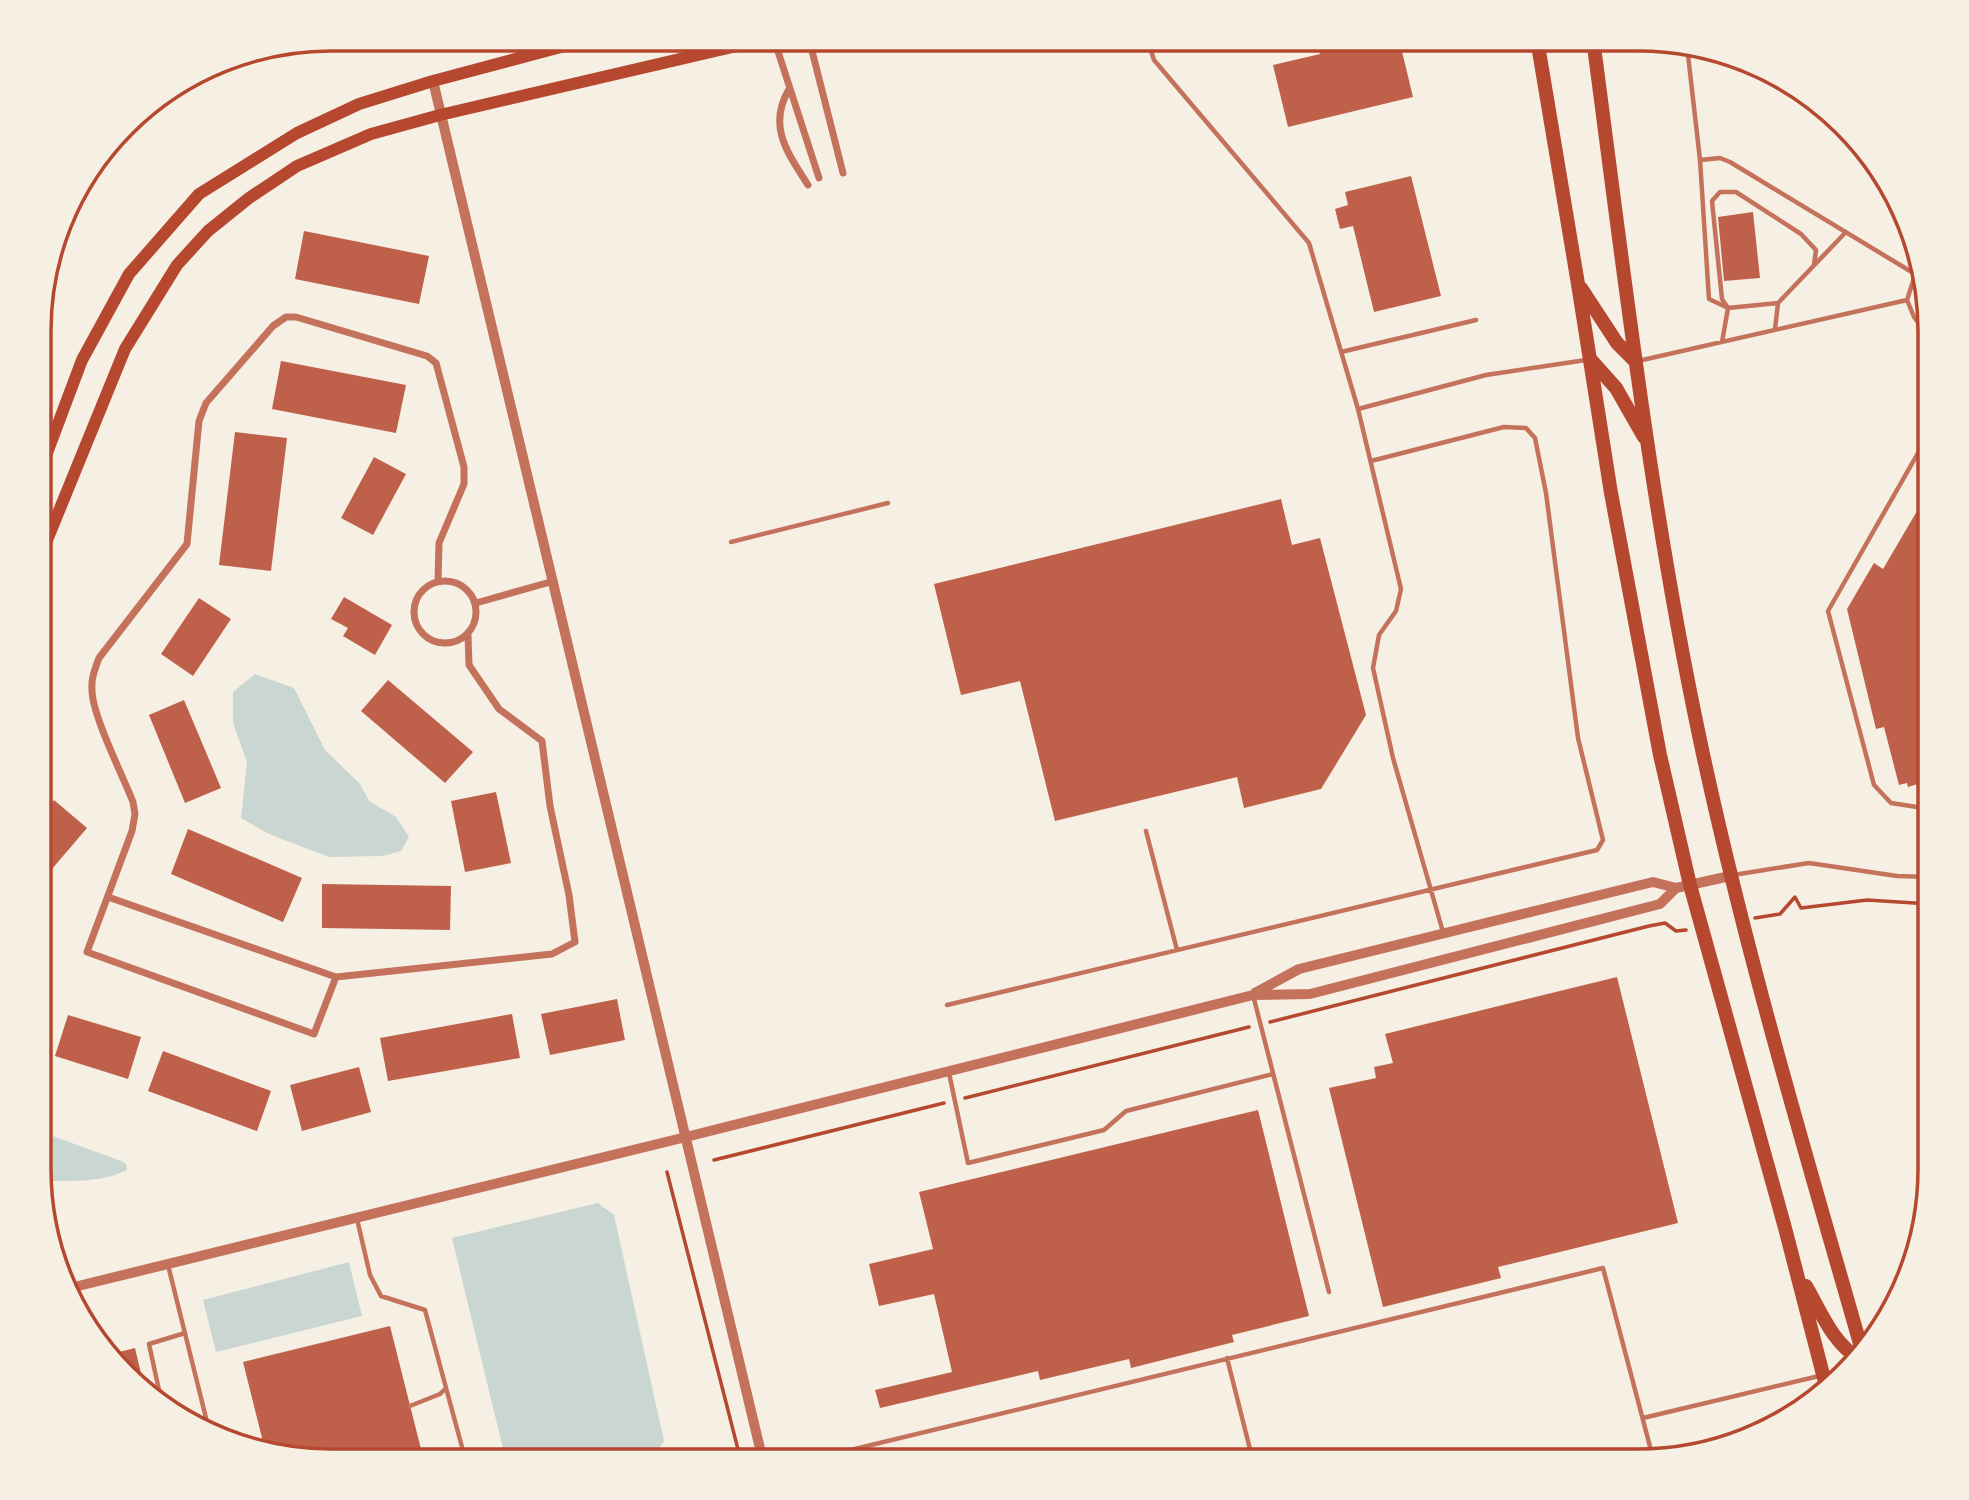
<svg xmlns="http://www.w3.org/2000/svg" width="1969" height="1500" font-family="'PT Sans Narrow',sans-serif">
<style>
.water{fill:#c9d6d2}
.building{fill:#bf614a}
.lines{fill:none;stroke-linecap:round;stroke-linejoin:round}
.path{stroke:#b5482f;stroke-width:3.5}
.service{stroke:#c5725c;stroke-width:4.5}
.minor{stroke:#c5725c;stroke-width:7}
.tertiary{stroke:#c5725c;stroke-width:10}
.secondary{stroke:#b5482f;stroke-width:12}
.primary{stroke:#b5482f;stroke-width:14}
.rim{fill:none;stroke:#b5482f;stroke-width:3.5}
</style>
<rect width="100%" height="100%" fill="#f6efe4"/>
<!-- water -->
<path class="water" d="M255,674L294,688L325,750L360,784L369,801L396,817L409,837L401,851L383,856L329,857L269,834L241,818L247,762L233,723V692Z
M39,1131L121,1161L126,1164L127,1170C101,1183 68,1181 39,1181Z
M598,1203L614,1215L664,1441L652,1457L644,1461H506L452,1238Z
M349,1262L362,1316L216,1352L203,1300Z"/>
<!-- building -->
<path class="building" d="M1332,39H1346L1347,47L1379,39H1399L1413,97L1288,127L1273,65L1320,54L1317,43Z
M1411,176L1441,296L1374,312L1353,226L1340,229L1335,209L1348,205L1345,192Z
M1753,212L1760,278L1724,281L1718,217Z
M304,231L429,256L419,304L295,279Z
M281,361L406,385L396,433L272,409Z
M235,432L287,438L271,571L219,565Z
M374,457L406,474L373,535L341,518Z
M1930,489L1928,632L1930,771L1921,783L1908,787L1907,783L1899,785L1884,727L1876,729L1847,609L1874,563L1883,569Z
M1281,499L1292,545L1320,538L1366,715L1321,789L1244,808L1237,777L1055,821L1020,681L961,695L934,584Z
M344,597L392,625L375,655L343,636L348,628L331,619Z
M199,598L231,619L193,676L161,654Z
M388,680L473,752L445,783L361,711Z
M184,700L221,788L185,803L149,715Z
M496,792L511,863L465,872L451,801Z
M54,800L87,828L40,883V816Z
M188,829L302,878L283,922L171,874Z
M322,884L451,886L450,930L322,928Z
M1617,977L1678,1223L1498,1267L1501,1278L1383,1307L1329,1088L1376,1078L1374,1067L1393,1063L1385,1034Z
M617,999L625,1040L550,1055L541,1014Z
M512,1014L520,1058L388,1081L380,1038Z
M68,1015L141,1037L128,1079L55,1056Z
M163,1051L271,1091L257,1131L148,1091Z
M359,1067L371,1112L302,1131L290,1085Z
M1258,1110L1309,1316L1232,1335L1234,1342L1131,1368L1129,1359L1040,1380L1038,1371L880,1408L875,1390L952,1372L934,1294L879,1306L869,1264L933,1249L919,1192Z
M390,1326L424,1461H312L265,1450L243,1362Z
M135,1348L146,1394L138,1389L111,1354Z"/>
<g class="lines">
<!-- path -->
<path class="path" d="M1755,918L1780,914L1795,897L1801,908L1867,900L1930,904
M1270,1022L1649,926L1665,923L1676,931L1686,930
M965,1098L1249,1027
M714,1160L944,1103
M667,1172L741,1461"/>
<!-- service -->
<path class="service" d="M1147,39L1154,60L1309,243L1358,409L1401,589L1396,611L1379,635L1373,668L1393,758L1443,932
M1687,46L1700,160L1720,158L1730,162L1915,274
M1700,160L1709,299L1728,308L1778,303
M1916,272L1907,300L1914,317L1930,339
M1775,329L1778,303L1846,232
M1722,342L1728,308L1722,299L1712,201L1720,192H1736L1801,234L1816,250L1814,265
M1341,352L1476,320
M1638,361L1907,300
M1358,409L1486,375L1586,360
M731,542L888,503
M1930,809L1891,803L1874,785L1828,611L1930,432
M1146,831L1177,950
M1733,875L1809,863L1897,876L1930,877
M1253,995L1329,1292
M947,1005L1597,850L1603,840L1578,738L1546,493L1535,438L1526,428L1504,427L1371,461
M949,1073L968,1163L1104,1130L1126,1111L1273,1074
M357,1219L370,1275L381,1296L425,1310L462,1447L460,1461
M168,1265L210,1434
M1227,1358L1253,1461
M162,1404L149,1344L185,1333
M410,1406L440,1394L446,1388
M1643,1418L1819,1376
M255,1448L264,1444
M805,1461L1603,1268L1653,1458"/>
<!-- minor -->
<path class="minor" d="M774,39L819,178
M809,39L843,173
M789,89C767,127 788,153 808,185
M414 612a31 31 0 1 1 62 0a31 31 0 1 1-62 0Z
M476,603L554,581
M108,897L336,977L552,954L575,942L569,895L550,806L542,741L499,709L469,665L468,635
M336,977L314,1034L87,952L132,831L135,814L133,802C123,776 92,715 92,690C91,678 95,669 99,658L187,544L199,421L206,403L273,326L286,317H296L427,356L436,363L464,467V484L439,543L438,581"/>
<!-- tertiary -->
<path class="tertiary" d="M433,81L763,1461
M1255,993L1299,969L1653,882L1676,888L1730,876
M66,1289L686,1137L1253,995L1310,994L1660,904L1676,888"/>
<!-- secondary -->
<path class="secondary" d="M41,469L82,360L129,274L199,194L297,133L359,104L433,81L591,39
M41,555L125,349L177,265L208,231L249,198L297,166L371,134L440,115L766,39"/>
<!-- primary -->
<path class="primary" d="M1537,39L1578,284L1611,493L1660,755L1690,885L1785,1228L1826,1386
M1593,39C1624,273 1651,509 1700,740C1744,948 1805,1151 1863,1354
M1581,288L1617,343L1635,361
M1590,359L1616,388L1644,437
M1806,1286C1821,1312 1833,1344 1860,1359"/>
</g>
<!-- crop -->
<path d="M0 0H1969V1500H0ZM331 51H1638A280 280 0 0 1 1918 331V1169A280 280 0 0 1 1638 1449H331A280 280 0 0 1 51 1169V331A280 280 0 0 1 331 51Z" fill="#f6efe4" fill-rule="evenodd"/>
<path class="rim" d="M331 51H1638A280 280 0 0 1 1918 331V1169A280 280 0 0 1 1638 1449H331A280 280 0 0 1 51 1169V331A280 280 0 0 1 331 51Z"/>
</svg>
